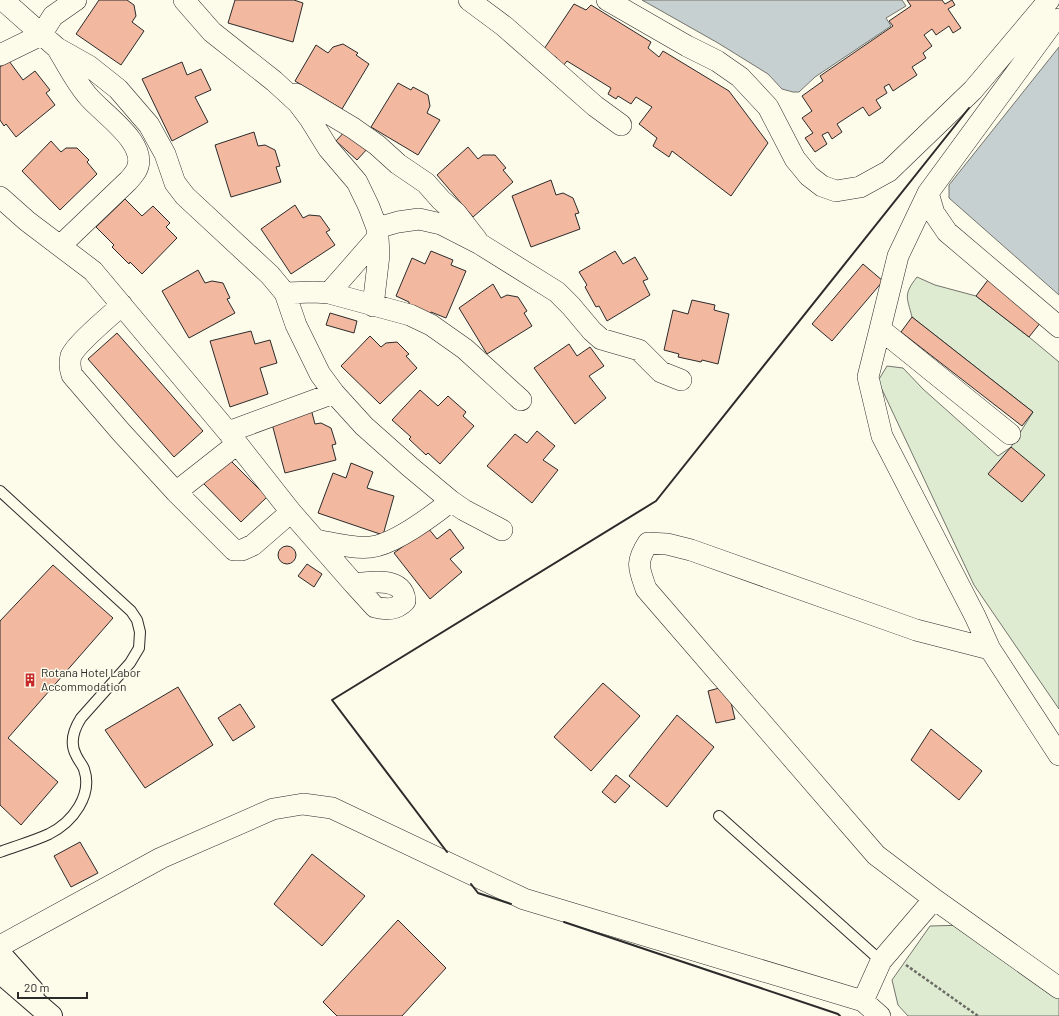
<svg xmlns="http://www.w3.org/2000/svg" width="1059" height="1016" font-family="Barlow,sans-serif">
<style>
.green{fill:#deebd1;stroke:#74746e}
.water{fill:#c7d0d0;stroke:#74746e}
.building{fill:#f2b8a0;stroke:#2b2b2b}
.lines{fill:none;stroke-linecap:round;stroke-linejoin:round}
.lane-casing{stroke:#2b2b2b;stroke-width:12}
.street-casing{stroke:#2b2b2b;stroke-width:22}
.secondary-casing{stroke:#2b2b2b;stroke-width:24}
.highway-casing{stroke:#2b2b2b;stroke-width:24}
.path{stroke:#6a6964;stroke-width:2.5;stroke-dasharray:3 2;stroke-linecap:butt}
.lane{stroke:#fdfbea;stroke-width:10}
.street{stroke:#fdfbea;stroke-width:21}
.secondary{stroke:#fdfbea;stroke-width:22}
.highway{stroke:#fdfbea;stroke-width:22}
.wall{stroke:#2b2b2b;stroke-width:2}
.labels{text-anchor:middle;stroke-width:3;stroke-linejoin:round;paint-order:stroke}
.poi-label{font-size:12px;fill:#2b2b2b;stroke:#fdfbea;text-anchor:start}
</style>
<rect width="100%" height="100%" fill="#fdfbea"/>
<!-- green -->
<path class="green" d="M917,277L935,285L976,296L1029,337L1059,362V709L974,585L878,381L887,366L903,368L923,389L998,456L1011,447L1033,412L912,317C907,297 903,295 917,277Z
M967,925L1059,992V1016H908L898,1005L892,980L930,926Z"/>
<!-- water -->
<path class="water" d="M642,0H902L906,6L886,18L891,26L815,77L799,92H793L782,89L768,74L718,43Z
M1059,47V295L949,198V185Z"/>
<!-- building -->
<path class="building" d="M99,0H127L134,5L136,16L132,22L144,31L121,65L76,34Z
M235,0H294L303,3L293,42L228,23Z
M907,0H942L945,4L952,0L955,5L948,9L961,28L953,33L949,26L936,35L932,29L924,35L932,46L923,53L926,58L912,67L917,75L893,91L889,84L884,87L887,93L876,100L881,108L869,116L863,107L837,124L842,132L832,139L828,132L822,135L827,144L815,152L805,138L813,133L802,118L812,111L802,96L823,81L820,76L893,26L889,21L911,6Z
M574,4L586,10L591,5L651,42L648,48L659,57L663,51L729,91L768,143L731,196L672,151L669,157L653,146L657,138L639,124L652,107L636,97L631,104L618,96L616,99L608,94L611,88L567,61L563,66L555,61L557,58L544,49Z
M343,44L358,53L356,55L369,64L342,109L295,81L316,45L328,53L333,47Z
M9,61L23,80L35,71L50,90L46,93L55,105L16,137L6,124L4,126L0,120V67Z
M182,62L187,75L201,69L211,90L195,97L208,122L172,141L142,79Z
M398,83L411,90L413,87L428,95L430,106L427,113L440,120L418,155L371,127Z
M347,129L368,148L357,160L336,141Z
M254,132L258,146L265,145L275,150L280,166L276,167L281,182L231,197L215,145Z
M51,141L61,152L66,148H77L89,160L87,162L97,174L60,210L22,171Z
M468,147L478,159L483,155H495L506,168L503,170L513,182L473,217L437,175Z
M551,180L556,195L563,193L573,198L579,213L575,214L580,229L531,247L512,196Z
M125,199L142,216L153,206L170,223L166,227L177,238L142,274L130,262L129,264L112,247L114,245L96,227Z
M295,205L303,218L309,215L320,216L330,230L326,232L335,245L291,274L261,229Z
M431,251L453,260L451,265L466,271L446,318L431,312L430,314L409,304V302L396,296L412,258L425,264Z
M615,251L623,264L635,257L648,279L643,281L650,295L607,321L599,306L596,307L585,287L587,285L579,272Z
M863,264L883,281L832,341L812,324Z
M198,270L205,283L212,281L223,283L230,298L227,299L235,313L189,338L162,291Z
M991,276L1045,317L1029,337L976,296Z
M493,284L501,298L507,295L518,297L527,311L524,313L532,326L487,354L459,308Z
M692,300L715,305L714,310L729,314L718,364L702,360L701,362L678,357L679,354L664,350L673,310L688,314Z
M330,313L357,321L354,333L326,325Z
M912,317L1033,412L1022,426L901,332Z
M251,331L255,344L270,340L277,363L260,368L268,394L230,407L210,341Z
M117,333L203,431L174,457L88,359Z
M370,336L381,347L386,343L397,342L409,354L406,356L417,368L380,404L341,366Z
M569,344L577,356L590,347L604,366L589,376L606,398L575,424L534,368Z
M420,390L438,406L448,396L466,412L463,416L474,426L440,464L428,453L426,455L409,439L411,437L392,420Z
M311,409L315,424L321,423L331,428L336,444L332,445L336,460L285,473L271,420Z
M537,431L555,446L543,460L558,470L532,503L487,466L515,434L527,443Z
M1011,447L1045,475L1022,502L988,474Z
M228,458L267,497L241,522L203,483Z
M351,463L373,472L367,488L394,496L383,535L318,513L333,473L346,478Z
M428,528L437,539L450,529L464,548L450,559L462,572L430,599L394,553Z
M278 555a9 9 0 1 1 18 0a9 9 0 1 1-18 0Z
M307,564L322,574L314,587L298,576Z
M53,565L113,618L8,738L58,782L21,825L0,805V621Z
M603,683L640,716L591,771L554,737Z
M727,686L735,719L716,723L708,691Z
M178,687L213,745L145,788L105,730Z
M240,704L255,727L233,741L218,718Z
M677,715L714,747L667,807L629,776Z
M931,729L982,771L959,800L911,760Z
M616,775L630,786L615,803L602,792Z
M80,842L98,873L71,887L54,856Z
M312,854L365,896L322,946L274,904Z
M398,920L446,968L402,1016H337L323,1002Z"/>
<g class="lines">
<!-- lane casing -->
<g class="lane-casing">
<path id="lane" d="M0,491L131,611L137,620L140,632L139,648L130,663L81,718C74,729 69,742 76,755C78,760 82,764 84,769C93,795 73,822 49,834C34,841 16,846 0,852
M719,816L881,961"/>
</g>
<!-- street casing -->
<g class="street-casing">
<path id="street" d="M3,0L57,48L89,66L118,89L149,125L165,154L175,183L185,196L270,275L285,293L296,325L320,374L334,393L364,426L409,466L451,501L464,510L502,530
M184,0L212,32L274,81L298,103L310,119L328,148L357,182L369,207L377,228L378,237L379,255L373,306
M469,0L504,26L595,106L621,125
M607,0L687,46L717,61L740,77L768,107L795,159L809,176L822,186L836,191L860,187L889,171L973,90L1049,0
M57,48C67,64 75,81 87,95C101,113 151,144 136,171C134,174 131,178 128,181L60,246
M0,55L41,35L53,16L76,0
M296,94L353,128L377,145L398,164L426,183L441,200L456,213L477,240
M928,193L934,213L947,232L1059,327
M0,197L27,221L93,271L228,432L291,512L354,584C370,582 404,576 405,601C396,610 387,610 375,607L354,584
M377,228L398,222L419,219L441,224L480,244L557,292L571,306L592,331L601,339L639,350L661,372L681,380
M285,293L314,292L329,293L410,315L431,325L465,349L521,400
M329,293L378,237
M122,305C111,315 76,344 71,356C69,363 70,369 72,375L121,432L176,492L234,550H242L253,545L291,512
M880,329L898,256L928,193L1054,21L1059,19
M228,432L334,393
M1010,434L880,329L868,377L882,436L975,616L990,649L916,630L691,550L667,544L648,543C635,563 639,568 646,589L876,855L934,899L1059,988
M176,492L237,444
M316,540C332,543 354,549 371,547C395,544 432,516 451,501
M990,649L1059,755
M0,946L161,858L273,809L303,804L332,808L524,899L863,1001L880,1016
M863,1001L881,961L934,899"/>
</g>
<!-- secondary casing -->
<g class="secondary-casing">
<path id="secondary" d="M0,954L33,991"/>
</g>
<!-- highway casing -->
<g class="highway-casing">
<path id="highway" d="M0,972L51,1016"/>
</g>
<!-- path -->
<path class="path" d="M906,965L978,1016"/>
<!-- lane -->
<use href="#lane" class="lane"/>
<!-- street -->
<use href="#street" class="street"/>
<!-- secondary -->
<use href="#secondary" class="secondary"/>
<!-- highway -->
<use href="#highway" class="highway"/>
<!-- wall -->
<path class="wall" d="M447,852L332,700L656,501L969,108
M471,884L478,893L511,904
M564,922L838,1014L840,1016"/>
</g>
<!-- icons -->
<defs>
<g id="building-bare" transform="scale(1.08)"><path d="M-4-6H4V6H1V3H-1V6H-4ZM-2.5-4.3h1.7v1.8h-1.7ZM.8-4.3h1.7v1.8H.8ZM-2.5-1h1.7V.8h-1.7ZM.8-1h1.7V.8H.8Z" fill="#c62828" stroke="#fdfbea" stroke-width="2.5" paint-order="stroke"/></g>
</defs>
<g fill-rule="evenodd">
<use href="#building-bare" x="30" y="680"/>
</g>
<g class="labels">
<!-- poi labels -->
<g class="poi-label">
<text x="41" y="677">Rotana Hotel Labor<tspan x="41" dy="14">Accommodation</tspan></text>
</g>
</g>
<!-- scale -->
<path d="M18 992v6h69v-6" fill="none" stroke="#2b2b2b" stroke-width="2"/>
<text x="24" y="992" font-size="12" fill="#2b2b2b" stroke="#fdfbea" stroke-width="3" paint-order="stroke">20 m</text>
</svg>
